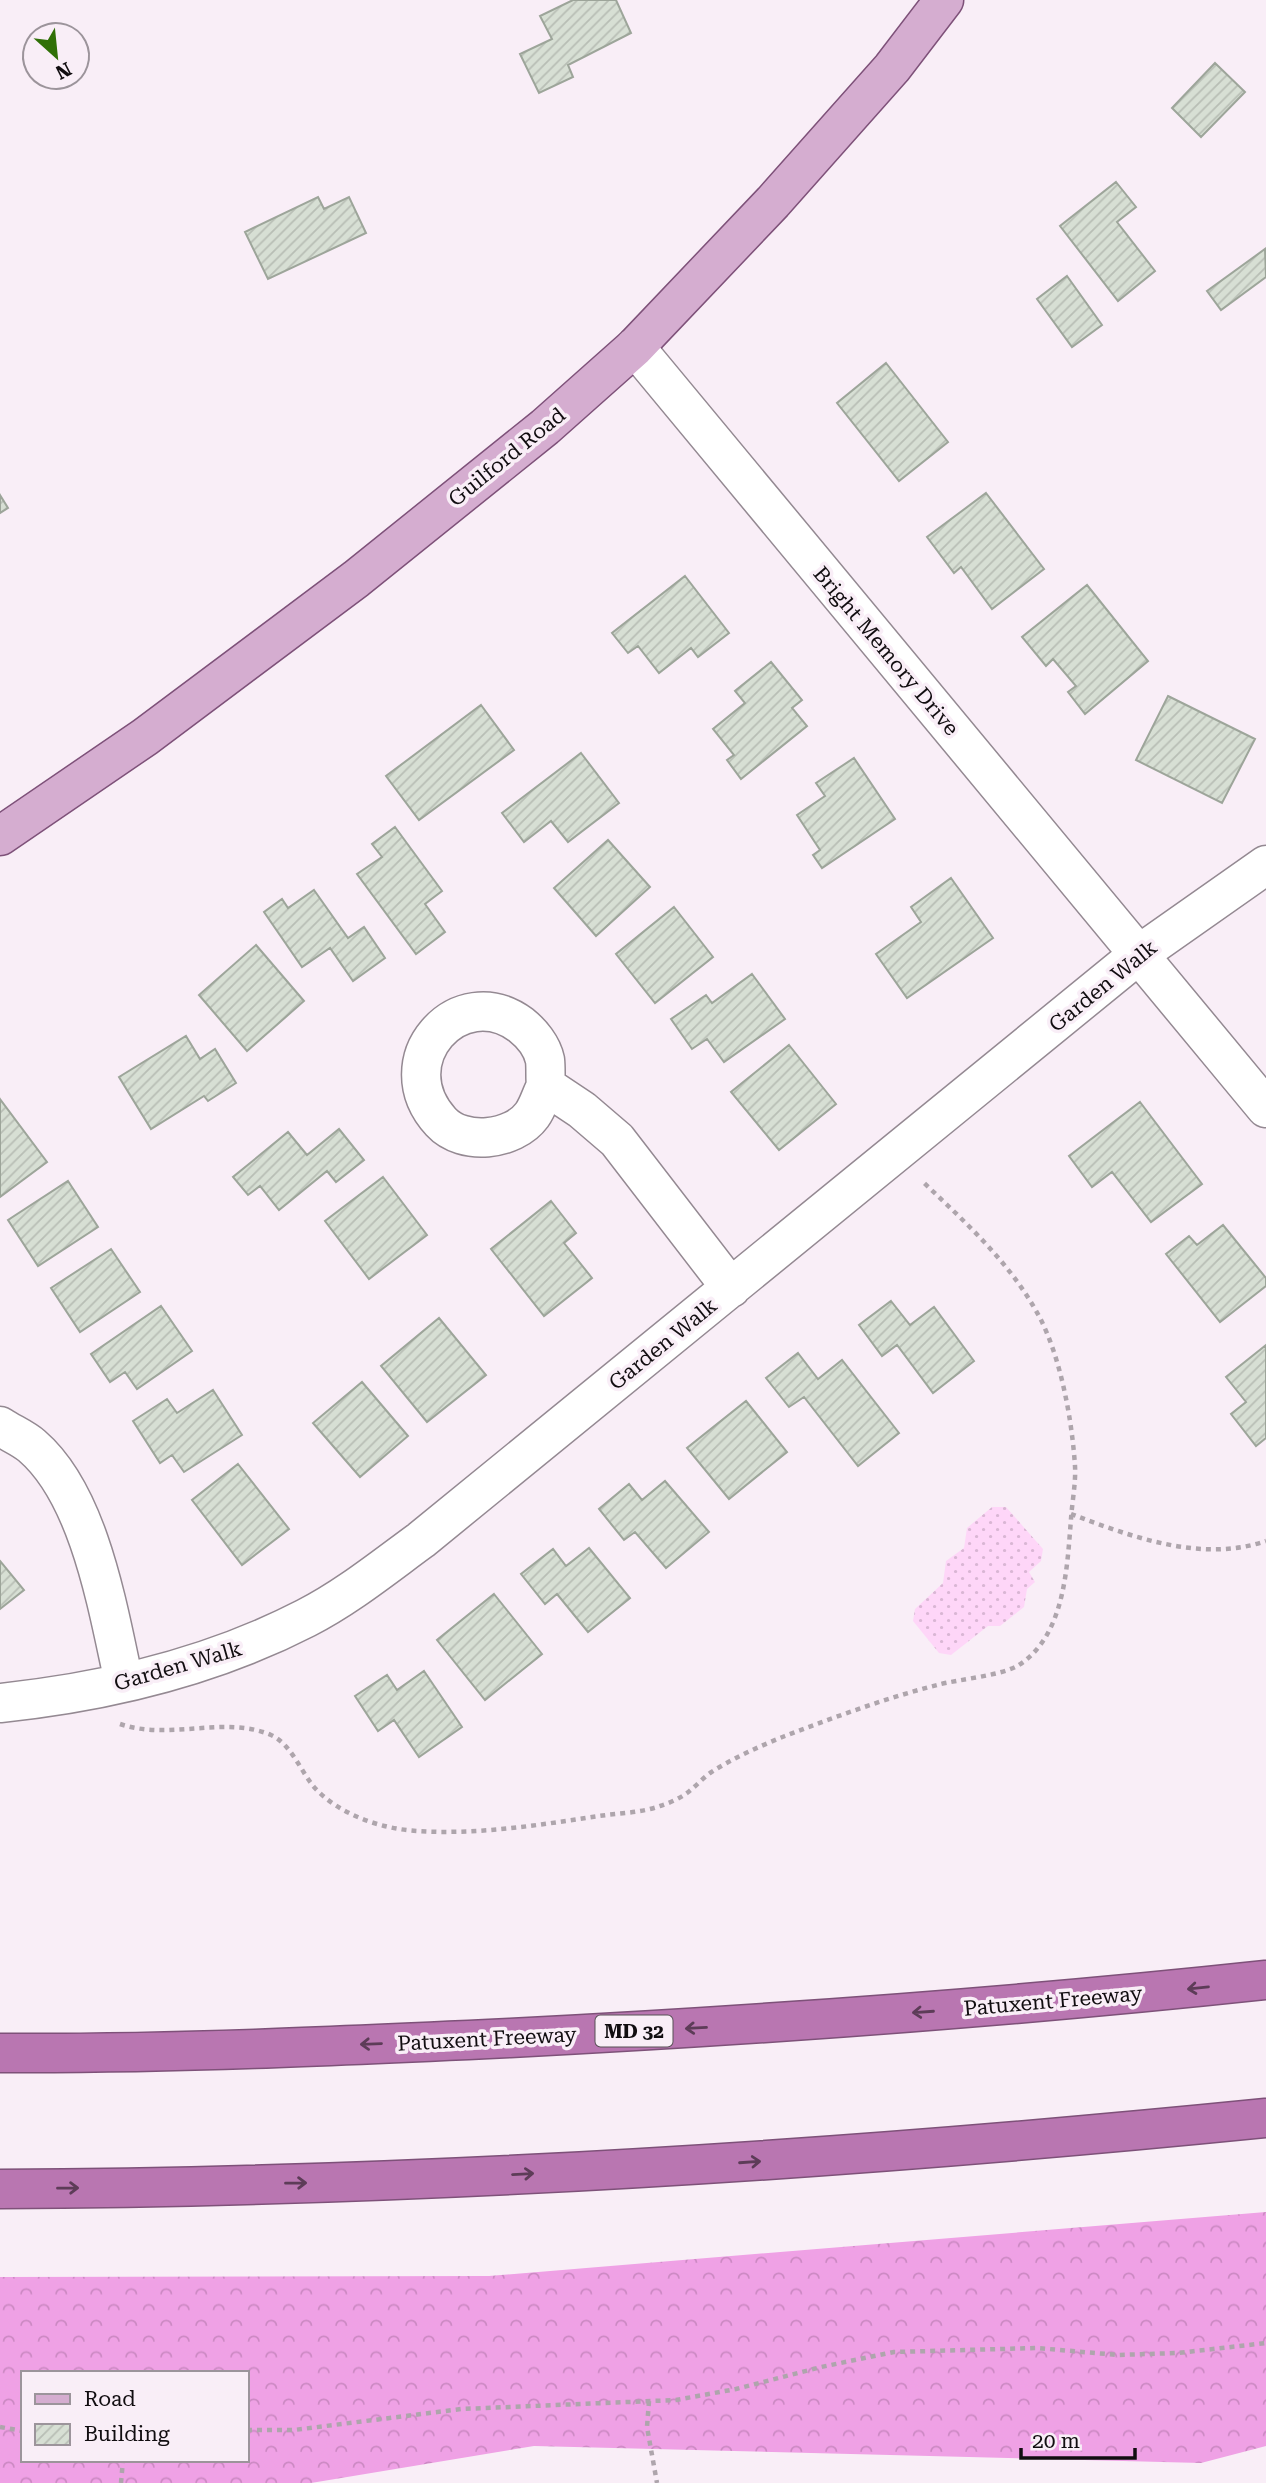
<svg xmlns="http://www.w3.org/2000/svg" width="1266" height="2483" font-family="'Roboto Serif',serif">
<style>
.grass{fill:url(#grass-dots)}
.forest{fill:url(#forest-crowns);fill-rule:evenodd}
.building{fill:url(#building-hatch);stroke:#9da59a;stroke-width:2}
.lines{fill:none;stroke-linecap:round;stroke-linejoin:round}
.minor-casing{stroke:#948992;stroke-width:41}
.major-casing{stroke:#7e5179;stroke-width:41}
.highway-casing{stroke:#7e5179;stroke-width:41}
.path{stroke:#aea5ac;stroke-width:4.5;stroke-dasharray:5 5;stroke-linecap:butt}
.minor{stroke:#fff;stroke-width:38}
.major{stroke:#d5add0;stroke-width:38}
.highway{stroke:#b976b1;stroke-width:38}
.oneway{stroke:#5d3c58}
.labels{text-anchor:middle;stroke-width:7;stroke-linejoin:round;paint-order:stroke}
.shield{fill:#f9eef7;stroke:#575055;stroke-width:2}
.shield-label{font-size:19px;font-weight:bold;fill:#110d10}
.street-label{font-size:21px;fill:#110d10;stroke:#f9eef7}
</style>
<defs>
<pattern id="grass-dots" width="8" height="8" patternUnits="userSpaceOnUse" patternTransform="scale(1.75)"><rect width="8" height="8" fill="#fed6f8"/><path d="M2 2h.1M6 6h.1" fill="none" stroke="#d9b6d4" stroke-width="1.8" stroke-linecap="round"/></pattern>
<pattern id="forest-crowns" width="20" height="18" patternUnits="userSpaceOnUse" patternTransform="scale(1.75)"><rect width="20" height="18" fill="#efa1e5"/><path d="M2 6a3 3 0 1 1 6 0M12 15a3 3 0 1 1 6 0" fill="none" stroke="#cc89c3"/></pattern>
<pattern id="building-hatch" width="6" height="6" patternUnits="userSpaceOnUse" patternTransform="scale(1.75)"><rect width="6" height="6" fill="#d7dfd4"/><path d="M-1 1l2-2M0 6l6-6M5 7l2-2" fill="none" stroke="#b8beb5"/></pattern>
</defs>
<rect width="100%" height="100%" fill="#f9eef7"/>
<!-- grass -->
<path class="grass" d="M992,1507H1006L1043,1549L1041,1561L1029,1572L1035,1582L1027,1589L1024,1607L1000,1626H988L951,1655L939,1653L913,1621L915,1609L943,1583L946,1561L964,1548L967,1528Z"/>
<!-- forest -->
<path class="forest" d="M1266,2212V2446L1201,2463L534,2446L311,2483H0V2277L489,2276ZM23,2373H247V2460H23Z"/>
<!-- building -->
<path class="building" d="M573,0H616L631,33L568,65L573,77L539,93L520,54L552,39L540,16Z
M1215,63L1245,92L1201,137L1172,108Z
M1116,182L1136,207L1117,222L1155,271L1118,301L1060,226Z
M318,197L324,209L349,197L366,233L268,279L245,232Z
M1265,249L1266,277L1221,310L1207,291Z
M1067,276L1102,325L1072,347L1037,299Z
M886,363L948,442L899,481L837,403Z
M986,493L1044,569L992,609L961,567L954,573L927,537Z
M0,495L8,508L0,513Z
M685,576L729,633L698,657L691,648L659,673L638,646L628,653L612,633Z
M1087,585L1148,661L1085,714L1068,692L1076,686L1053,659L1046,666L1022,637Z
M771,662L802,700L792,708L807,726L741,779L727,760L734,755L713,729L745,703L735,691Z
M1168,696L1255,739L1222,803L1136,760Z
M481,705L514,750L419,820L386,776Z
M581,753L619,803L568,842L551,821L524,842L502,813Z
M854,758L895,819L822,868L813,855L820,850L797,815L825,796L816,783Z
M395,827L442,891L425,904L445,932L416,954L357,874L382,857L372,844Z
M608,840L650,887L596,936L554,888Z
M951,878L993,938L907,998L876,954L921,922L911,907Z
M314,890L348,938L364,927L385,958L353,981L330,948L302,967L264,912L282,899L288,908Z
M674,907L713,957L655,1003L616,954Z
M256,945L304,1001L247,1051L199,995Z
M752,974L785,1019L724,1062L707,1039L692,1049L671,1019L706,995L712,1003Z
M186,1036L200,1059L215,1049L236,1083L208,1101L204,1096L151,1129L119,1077Z
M789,1045L836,1104L779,1150L731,1092Z
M0,1099L47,1162L0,1197Z
M1140,1102L1202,1184L1151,1222L1112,1172L1092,1187L1069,1156Z
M339,1129L364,1160L336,1182L327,1171L279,1210L260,1186L248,1195L233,1177L288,1132L307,1155Z
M383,1177L427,1235L369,1279L325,1221Z
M68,1181L98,1227L38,1266L8,1220Z
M551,1201L576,1233L564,1243L592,1278L544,1316L491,1249Z
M1223,1225L1266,1278V1286L1220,1322L1166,1254L1189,1236L1197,1245Z
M111,1249L140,1292L80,1332L51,1288Z
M891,1301L910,1325L934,1307L974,1361L933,1393L897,1345L882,1356L859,1325Z
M161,1306L192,1351L137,1389L125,1372L110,1382L91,1354Z
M439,1318L486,1375L427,1422L381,1366Z
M1266,1345V1438L1256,1446L1231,1414L1246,1402L1226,1377Z
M798,1353L818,1379L842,1360L899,1433L858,1466L804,1397L789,1407L766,1378Z
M362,1382L408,1436L360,1477L313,1423Z
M213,1390L242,1435L184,1472L172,1455L160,1463L133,1421L167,1399L177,1413Z
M746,1401L787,1452L729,1499L687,1448Z
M238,1464L289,1529L242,1565L192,1500Z
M665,1481L709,1532L666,1568L635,1532L624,1540L599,1509L629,1484L642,1500Z
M589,1548L630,1598L588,1632L557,1594L545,1604L521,1574L553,1549L566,1566Z
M0,1561L24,1590L0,1609Z
M494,1594L542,1654L485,1700L437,1640Z
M424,1671L462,1727L419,1757L394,1720L378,1731L355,1696L387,1675L397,1690Z"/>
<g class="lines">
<!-- minor casing -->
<g class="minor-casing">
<path id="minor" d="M635,347L1266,1108
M546,1086C545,1078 546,1068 545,1060C542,1046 531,1033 521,1025C459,979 385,1061 441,1122C463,1146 513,1141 532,1115C538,1107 541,1095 546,1086L582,1110L617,1140L731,1288
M0,1426C10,1433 23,1438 32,1446C90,1496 108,1610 124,1682
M0,1703C106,1692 211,1667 306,1618C347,1597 384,1567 421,1540L1138,955L1266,865"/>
</g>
<!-- major casing -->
<g class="major-casing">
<path id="major" d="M0,836L145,737L356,579L545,427L635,347L773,202L892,68L944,0"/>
</g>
<!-- highway casing -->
<g class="highway-casing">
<path id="highway" d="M0,2053C170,2054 340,2046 510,2038C762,2025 1014,2007 1266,1980
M0,2189C423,2187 845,2160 1266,2118"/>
</g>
<!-- path -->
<path class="path" d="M1071,1514C1132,1537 1202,1563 1266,1541
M120,1724C169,1741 225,1715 271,1735C291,1744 300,1770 314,1787C338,1814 381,1829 417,1831C478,1835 539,1825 599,1816C619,1813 641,1813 660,1806C669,1803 679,1799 687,1793C695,1787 702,1779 710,1773C733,1758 760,1746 785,1736C835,1717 886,1698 937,1685C959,1679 1001,1676 1019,1665C1065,1635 1067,1568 1071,1519C1072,1502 1076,1483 1075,1466C1072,1420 1061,1359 1040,1318C1011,1263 965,1222 921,1180
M649,2401L647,2427L657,2483
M0,2427L23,2431
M247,2430H294L461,2409L676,2400L736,2389L821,2367L894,2352L1037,2348L1118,2355L1178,2353L1266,2343
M121,2483L123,2460"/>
<!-- minor -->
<use href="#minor" class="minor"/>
<!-- major -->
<use href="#major" class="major"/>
<!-- highway -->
<use href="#highway" class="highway"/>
</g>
<!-- one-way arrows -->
<defs><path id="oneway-shaft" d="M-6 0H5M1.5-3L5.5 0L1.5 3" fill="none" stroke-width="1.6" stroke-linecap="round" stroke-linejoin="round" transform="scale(1.75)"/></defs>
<g class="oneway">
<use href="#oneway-shaft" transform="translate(1198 1988) rotate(174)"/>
<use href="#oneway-shaft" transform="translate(923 2012) rotate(176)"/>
<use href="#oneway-shaft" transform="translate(696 2028) rotate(177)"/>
<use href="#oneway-shaft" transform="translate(371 2044) rotate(178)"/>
<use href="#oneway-shaft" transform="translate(750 2162) rotate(-4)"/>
<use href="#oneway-shaft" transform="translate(523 2174) rotate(-3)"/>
<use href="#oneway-shaft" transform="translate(296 2183) rotate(-1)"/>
<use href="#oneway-shaft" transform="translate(68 2188) rotate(-1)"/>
</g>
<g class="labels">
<!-- shield labels -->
<rect class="shield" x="595.5" y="2015.5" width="77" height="31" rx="5"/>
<g class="shield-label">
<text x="634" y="2038">MD 32</text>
</g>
<!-- street labels -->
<g class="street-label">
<text transform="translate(507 457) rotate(-39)" y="7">Guilford Road</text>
<text transform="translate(886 651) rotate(50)" y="7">Bright Memory Drive</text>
<text transform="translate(1103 986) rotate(-39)" y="7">Garden Walk</text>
<text transform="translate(663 1344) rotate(-39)" y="7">Garden Walk</text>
<text transform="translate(178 1666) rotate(-16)" y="7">Garden Walk</text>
<text transform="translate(1053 2001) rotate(-5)" y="7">Patuxent Freeway</text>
<text transform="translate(487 2039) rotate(-3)" y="7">Patuxent Freeway</text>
</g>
</g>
<!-- legend -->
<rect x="21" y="2371" width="228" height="91" fill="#f9eef7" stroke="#9c949b" stroke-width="2"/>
<rect x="35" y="2394" width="35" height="10" fill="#d5add0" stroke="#9c949b" stroke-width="2"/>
<text x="84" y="2406" font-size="21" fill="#110d10">Road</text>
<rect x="35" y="2424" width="35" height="21" fill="url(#building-hatch)" stroke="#9c949b" stroke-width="2"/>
<text x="84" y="2441" font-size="21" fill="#110d10">Building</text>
<!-- north arrow -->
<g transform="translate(56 56) rotate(153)"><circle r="33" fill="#f9eef7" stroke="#9c949b" stroke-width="2"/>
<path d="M0-5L12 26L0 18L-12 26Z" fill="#307007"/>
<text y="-10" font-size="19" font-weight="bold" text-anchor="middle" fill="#110d10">N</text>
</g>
<!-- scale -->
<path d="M1021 2448v10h114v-10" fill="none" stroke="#110d10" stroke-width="3.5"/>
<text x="1032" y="2448" font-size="21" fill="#110d10" stroke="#f9eef7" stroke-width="5" paint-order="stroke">20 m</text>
</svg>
